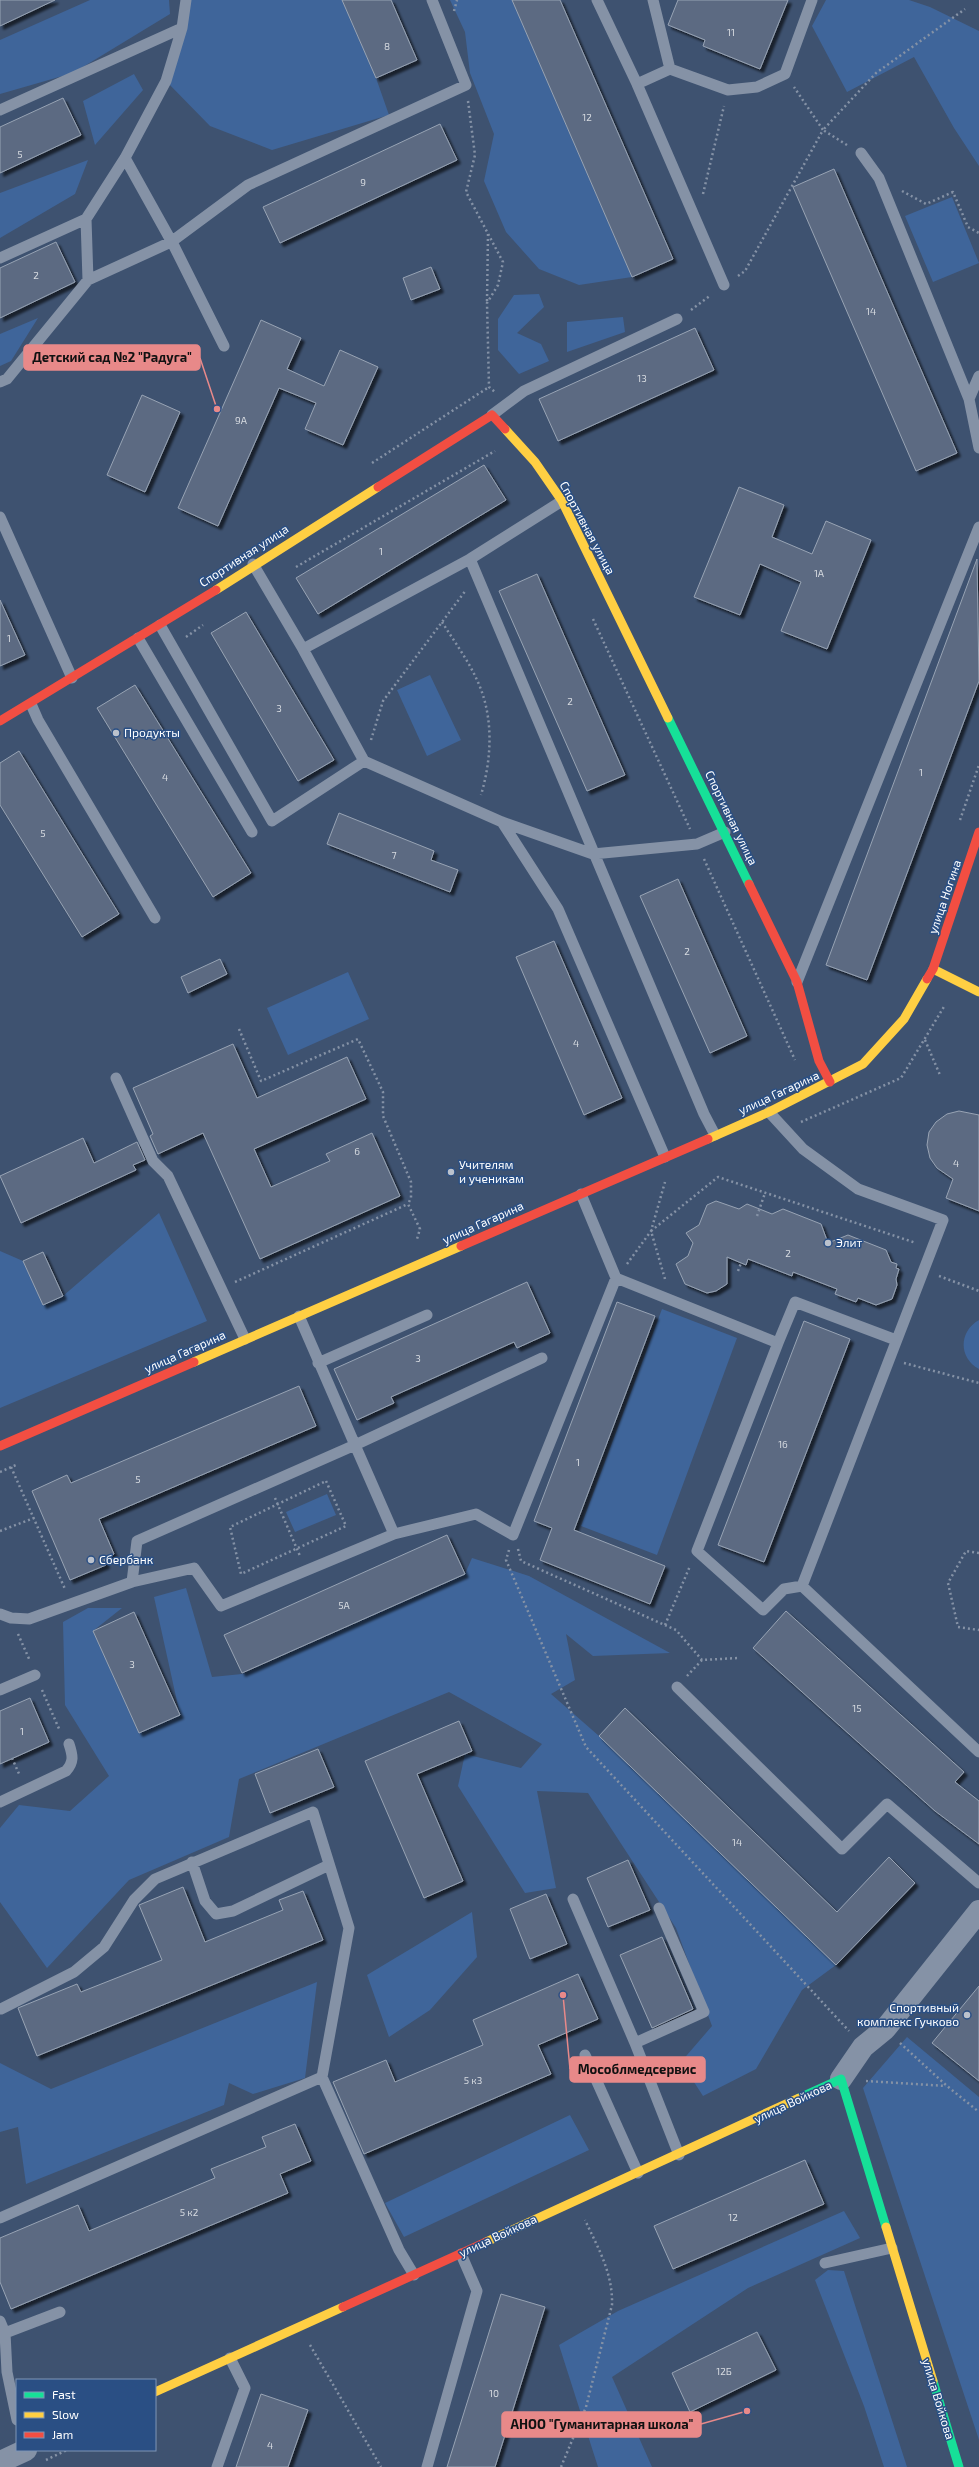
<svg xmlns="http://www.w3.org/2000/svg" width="979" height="2467" font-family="'Exo 2',sans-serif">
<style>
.green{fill:#3f659a}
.building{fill:#5b6b82;stroke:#98a3b4;filter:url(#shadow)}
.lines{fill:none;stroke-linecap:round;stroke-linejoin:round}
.path{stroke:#8592a6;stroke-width:2.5;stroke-dasharray:2 3;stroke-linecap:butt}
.lane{stroke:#8592a6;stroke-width:11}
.street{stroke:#8592a6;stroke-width:22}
.fast{stroke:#16e098;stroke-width:9}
.slow{stroke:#ffcf43;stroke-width:9}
.jam{stroke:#f24e42;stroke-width:9}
.poi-dot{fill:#bbc2cd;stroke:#2a4f84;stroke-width:1.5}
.labels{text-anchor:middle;stroke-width:3;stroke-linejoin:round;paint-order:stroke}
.number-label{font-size:10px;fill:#d6dae0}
.street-label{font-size:12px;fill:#fff;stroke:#2a4f84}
.poi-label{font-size:12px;fill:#fff;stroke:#2a4f84;text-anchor:start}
.leader{fill:none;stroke:#e88989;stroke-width:1.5}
.callout-dot{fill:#e88989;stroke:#2a4f84;stroke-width:1.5}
.callout{fill:#e88989;stroke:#e88989;stroke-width:1.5}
.callout-label{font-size:13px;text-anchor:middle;font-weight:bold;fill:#111}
</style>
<defs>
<filter id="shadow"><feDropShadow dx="3.5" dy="3.5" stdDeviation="1" flood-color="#0009"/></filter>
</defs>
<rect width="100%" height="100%" fill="#3e5270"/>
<!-- green -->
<path class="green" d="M90,0H169L170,14L73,73L0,94V40Z
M186,0H342L376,78L389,115L272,150L210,126L166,81Z
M450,0H512L632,277L579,285L539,269L506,232L484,181L494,134L470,73L465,32Z
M826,0H909L930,7L979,31V166L954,128L914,57L847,92L812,26Z
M134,74L143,90L95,145L83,101Z
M88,160L75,194L0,238V193Z
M952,197L979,263L933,282L905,216Z
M539,294L544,307L517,333L541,344L549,361L519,374L498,350V319L514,295Z
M623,317L625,332L567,352V322Z
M38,318L11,361L0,366V334Z
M430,675L461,740L427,756L397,690Z
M348,972L369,1019L288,1055L267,1008Z
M159,1213L207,1321L0,1408V1251L23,1261L43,1305L63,1296Z
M662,1309L737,1338L657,1555L581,1526Z
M979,1320V1369C958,1358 959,1331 979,1320Z
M327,1494L336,1515L295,1532L286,1512Z
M472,1558L529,1576L670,1653L593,1656L566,1634L575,1680L551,1694L599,1736L836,1965L802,1990L756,2069L703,2096L681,2062L712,2026L676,1928L588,1793L537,1791L556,1888L525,1893L458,1786L465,1754L521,1768L542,1744L449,1692L239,1779L229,1837L129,1880L47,1968L0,1902V1828L19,1805L70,1811L109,1776L65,1705L63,1622L88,1608H122L93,1631L139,1733L180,1715L154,1597L186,1588L212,1677L242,1674L465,1574Z
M472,1912L477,1957L430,2010L389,2037L367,1975Z
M317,1982L305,2078L253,2094L229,2083L224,2105L26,2184L18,2127L0,2132V2063L51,2089Z
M907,2037L979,2097V2440L863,2088Z
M570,2115L589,2150L404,2237L385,2203Z
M844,2211L860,2238L748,2288L612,2377L652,2467H598L559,2345L618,2311Z
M828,2270L844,2271L907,2467H884L864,2406L815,2280Z"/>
<!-- building -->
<path class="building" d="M0,0H55L0,26Z
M342,0H391L417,60L376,78Z
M512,0H560L673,259L632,277Z
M678,0H788L760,69L703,46L705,40L668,25Z
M63,98L81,135L0,173V127Z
M440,124L457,160L280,243L263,207Z
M834,169L957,453L916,471L793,187Z
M56,242L75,282L0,318V268Z
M431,267L440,289L411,300L403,278Z
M261,320L301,338L287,369L324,386L340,350L378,367L343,445L305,429L316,403L279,388L218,526L178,508Z
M695,328L714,370L558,441L539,399Z
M142,395L180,412L145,492L107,475Z
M484,465L506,500L318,614L296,578Z
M739,487L784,505L772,537L812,554L826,521L871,540L827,649L781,631L801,582L760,564L740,615L694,597Z
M977,559L979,681L867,980L826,965Z
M537,574L625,775L587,791L499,591Z
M0,600L25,655L0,666Z
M246,612L334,760L298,781L211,633Z
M135,685L251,873L213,897L97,708Z
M19,751L119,914L82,937L0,805V763Z
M339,813L434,851L431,860L458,870L450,892L327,844Z
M678,879L747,1036L710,1053L640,896Z
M554,941L622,1098L584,1115L516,957Z
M220,959L227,974L188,993L181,977Z
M233,1044L257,1098L347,1057L366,1099L254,1149L271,1187L330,1161L326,1154L372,1133L400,1196L260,1259L203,1133L158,1154L150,1136L153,1134L133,1088Z
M959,1111L979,1115V1211L946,1198L953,1179L937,1168L930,1158L927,1145L929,1132L936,1122L947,1114Z
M83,1138L94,1163L137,1142L145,1160L133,1165L136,1170L21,1223L0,1176Z
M716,1201L739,1209L747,1204L772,1214L783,1209L821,1224L828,1243L848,1235L886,1250L891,1262L897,1264L896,1268L899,1269L896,1279L897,1285L892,1299L876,1305L858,1298L856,1302L835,1294L837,1289L793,1272L792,1276L748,1259L746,1265L727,1257V1284L716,1291L707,1293L685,1284L676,1264L688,1256L693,1243L686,1233L699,1225L707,1205Z
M43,1252L63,1296L43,1305L23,1261Z
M527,1282L550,1333L517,1348L514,1342L391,1397L394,1403L357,1420L334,1369Z
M617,1302L655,1316L574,1530L665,1566L650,1604L540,1560L552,1528L534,1521Z
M804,1321L850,1339L764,1562L718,1545Z
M299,1386L316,1426L99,1519L114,1554L104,1559L106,1565L70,1580L32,1491L67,1475L71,1483Z
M447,1535L465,1574L242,1673L224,1635Z
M786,1611L964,1772L955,1782L979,1801V1844L935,1811L753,1648Z
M134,1612L180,1715L139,1733L93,1631Z
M30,1698L49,1742L0,1764V1711Z
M625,1708L837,1912L889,1857L915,1883L836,1965L599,1736Z
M459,1721L472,1751L417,1774L463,1881L424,1898L365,1761Z
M318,1749L334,1787L270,1813L255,1774Z
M628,1860L650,1910L608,1927L587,1878Z
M183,1887L205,1942L283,1910L279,1900L303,1891L323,1940L37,2056L18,2008L77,1984L81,1992L162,1960L139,1905Z
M546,1894L567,1944L530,1959L510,1909Z
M662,1937L693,2009L652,2028L620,1955Z
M578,1974L598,2019L538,2045L551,2074L364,2154L333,2082L386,2060L395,2082L483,2045L473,2020Z
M979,1986V2081L932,2043Z
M295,2124L311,2161L280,2174L288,2193L11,2309L0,2282V2238L78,2205L89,2231L215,2178L211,2169L266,2147L262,2137Z
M805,2160L824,2204L673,2269L654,2226Z
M501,2294L545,2307L495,2467H447Z
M757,2332L776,2370L690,2412L672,2373Z
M261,2394L308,2410L288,2467H236Z"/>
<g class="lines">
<!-- path -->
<path class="path" d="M454,11L457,0
M468,101L475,155L466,192L503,262L498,285L487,303L489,387L495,392
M847,145L823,130L876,73L965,9
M902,191L926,204L953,192L968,227L979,233
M703,194L724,106
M738,276L745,271L823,130L794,87
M487,301L488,234
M691,310L711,295
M372,463L489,387
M296,567L495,451
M593,619L690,829
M442,622C454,641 468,660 477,680C494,716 492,758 481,795
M186,637L203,625
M371,740L383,701L466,590
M960,820L979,765
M704,859L795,1060
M239,1029L261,1081L358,1039L383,1092V1116L411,1182V1198L408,1204L420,1229L417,1239
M925,1040L940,1075
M801,1122L901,1078L945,1005
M757,1216L765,1193
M627,1264L651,1231L665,1182
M738,1271L741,1263
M939,1276L979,1291
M665,1279L651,1231L718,1177L916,1243
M235,1282L408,1204
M904,1363L979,1383
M11,1467L65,1589
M0,1472L16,1465
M326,1481L346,1526L241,1574L230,1527Z
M275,1498L300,1556
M0,1531L34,1518
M518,1549L521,1561L676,1630L702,1660
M509,1550L506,1560L586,1747L849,2031
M979,1553L966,1551L948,1583L958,1627L979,1630
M665,1625L690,1566
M18,1634L30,1661
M687,1676L702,1660L738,1658
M42,1690L60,1731
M12,1758L20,1776
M900,2043L947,2086L979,2112
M866,2081L946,2086
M310,2345L381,2467
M46,2460L67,2450
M561,2467L586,2407L612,2305C613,2273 598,2248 585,2220"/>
<!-- lane -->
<path class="lane" d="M597,0L637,84L724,285
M653,0L670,69
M637,84L670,69L728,90L757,87L785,74L812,0
M0,110L182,28L186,0
M861,153L879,178L969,399L979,448
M125,158L174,246L224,346
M0,258L86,219L125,158L166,81L182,28
M88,280L171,242L248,185L466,85L432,0
M0,382L7,379L88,280L86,219
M969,399L979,376
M492,415L524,391L677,319
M0,517L72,678
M470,559L704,1114L715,1135
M253,564L303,649L364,761L502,822L593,854L697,844L725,832
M160,625L272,821L364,761
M138,638L252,832
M303,649L470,559L562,501
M31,704L38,720L155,918
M502,822L558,909L665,1157
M797,982L979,527
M116,1078L153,1161L168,1176L245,1339
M769,1112L803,1149L858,1189L943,1220L802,1586L979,1752
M616,1278L778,1343L795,1302L896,1340
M778,1343L697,1551L763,1610L784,1589L802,1586
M318,1363L427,1315
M394,1534L476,1514L513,1535L616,1278L581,1194
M132,1582L194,1568L221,1606L394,1534L355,1445L542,1358
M0,1614L11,1618L29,1619L132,1582L137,1541L355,1445L299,1316
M677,1687L842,1849L887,1804L979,1883
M0,1690L35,1675
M0,1802L66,1771C74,1762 73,1756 69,1744
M192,1862L205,1901L216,1914L233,1911L329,1865
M573,1899L635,2043L679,2155
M635,2043L704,2012L659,1908
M585,2055L638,2173
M322,2077L399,2250L414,2275
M0,2218L322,2077L349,1928L313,1812L155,1879L134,1900L104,1947L74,1972L1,2009
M825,2263L892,2248
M0,2321L5,2333L7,2372L17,2420
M5,2333L60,2312
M217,2467L245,2388L230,2358
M427,2467L477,2291L461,2254"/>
<!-- street -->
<path class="street" d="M841,2079L863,2047L885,2029L979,1911
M0,2462L26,2450"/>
<!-- fast -->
<path class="fast" d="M668,718L749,884
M799,2098L841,2079L886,2227
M933,2381L959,2467"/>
<!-- slow -->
<path class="slow" d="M505,429L535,462L562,501L668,718
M216,590L378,487
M933,969L979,992
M708,1139L769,1112L863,1064L904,1019L927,979
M194,1362L461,1246
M886,2227L933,2381
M486,2242L799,2098
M155,2392L343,2307"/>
<!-- jam -->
<path class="jam" d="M378,487L492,415L505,429
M0,721L216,590
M749,884L797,982L819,1061L830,1082
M927,979L933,969L979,832
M461,1246L708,1139
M0,1446L194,1362
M343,2307L486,2242"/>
</g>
<!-- markers -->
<g class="poi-dot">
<circle cx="116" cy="733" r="4"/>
<circle cx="451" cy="1172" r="4"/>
<circle cx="828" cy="1243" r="4"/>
<circle cx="91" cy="1560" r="4"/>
<circle cx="967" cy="2015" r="4"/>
</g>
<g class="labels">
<!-- number labels -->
<g class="number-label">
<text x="731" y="36">11</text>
<text x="387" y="50">8</text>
<text x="587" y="121">12</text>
<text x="20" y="158">5</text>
<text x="363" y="186">9</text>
<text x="36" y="279">2</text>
<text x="871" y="315">14</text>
<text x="642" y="382">13</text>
<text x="241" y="424">9А</text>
<text x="381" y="555">1</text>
<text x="819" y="577">1А</text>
<text x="9" y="642">1</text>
<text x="570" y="705">2</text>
<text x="279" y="712">3</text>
<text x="921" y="776">1</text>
<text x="165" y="781">4</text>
<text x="43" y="837">5</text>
<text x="394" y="859">7</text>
<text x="687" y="955">2</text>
<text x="576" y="1047">4</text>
<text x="357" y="1155">6</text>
<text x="956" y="1167">4</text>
<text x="788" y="1257">2</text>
<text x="418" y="1362">3</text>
<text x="783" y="1448">16</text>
<text x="578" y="1466">1</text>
<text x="138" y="1483">5</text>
<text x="344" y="1609">5А</text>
<text x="132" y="1668">3</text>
<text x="857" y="1712">15</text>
<text x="22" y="1735">1</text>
<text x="737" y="1846">14</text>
<text x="473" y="2084">5 к3</text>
<text x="189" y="2216">5 к2</text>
<text x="733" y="2221">12</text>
<text x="724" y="2375">12Б</text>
<text x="494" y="2397">10</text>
<text x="270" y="2449">4</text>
</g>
<!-- street labels -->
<g class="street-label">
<text transform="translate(587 528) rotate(62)" y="4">Спортивная улица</text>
<text transform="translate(244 556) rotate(-33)" y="4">Спортивная улица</text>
<text transform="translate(731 818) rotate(64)" y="4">Спортивная улица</text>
<text transform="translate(945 897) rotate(-71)" y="4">улица Ногина</text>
<text transform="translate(779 1093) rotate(-25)" y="4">улица Гагарина</text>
<text transform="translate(483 1223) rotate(-24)" y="4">улица Гагарина</text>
<text transform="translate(185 1352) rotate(-24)" y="4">улица Гагарина</text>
<text transform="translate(793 2102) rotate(-25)" y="4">улица Войкова</text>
<text transform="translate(498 2236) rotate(-25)" y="4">улица Войкова</text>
<text transform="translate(938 2399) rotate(73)" y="4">улица Войкова</text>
</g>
<!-- poi labels -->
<g class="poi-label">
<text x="124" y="737">Продукты</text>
<text x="459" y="1169">Учителям<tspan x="459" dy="14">и ученикам</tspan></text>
<text x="836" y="1247">Элит</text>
<text x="99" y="1564">Сбербанк</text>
<text x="959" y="2012" text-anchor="end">Спортивный<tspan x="959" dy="14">комплекс Гучково</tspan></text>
</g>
</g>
<!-- callouts -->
<path class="leader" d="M217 409L200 358M563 1995L570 2069M747 2411L701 2424"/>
<g class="callout-dot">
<circle cx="217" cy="409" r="4"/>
<circle cx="563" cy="1995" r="4"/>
<circle cx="747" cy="2411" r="4"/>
</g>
<g class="callout">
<rect x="24" y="345" width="176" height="25" rx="4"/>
<rect x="570" y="2057" width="135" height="25" rx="4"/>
<rect x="502" y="2412" width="199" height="25" rx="4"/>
</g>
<g class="callout-label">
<text x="112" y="362">Детский сад №2 "Радуга"</text>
<text x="637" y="2074">Мособлмедсервис</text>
<text x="602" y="2429">АНОО "Гуманитарная школа"</text>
</g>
<!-- legend -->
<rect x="16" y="2379" width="140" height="72" fill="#2a4f84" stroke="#7f95b5"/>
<rect x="24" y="2392" width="20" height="6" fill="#16e098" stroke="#7f95b5"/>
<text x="52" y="2399" font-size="12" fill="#ffffff">Fast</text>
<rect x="24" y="2412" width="20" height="6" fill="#ffcf43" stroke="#7f95b5"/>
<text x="52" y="2419" font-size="12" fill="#ffffff">Slow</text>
<rect x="24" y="2432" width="20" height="6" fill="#f24e42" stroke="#7f95b5"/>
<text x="52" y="2439" font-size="12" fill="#ffffff">Jam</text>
</svg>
